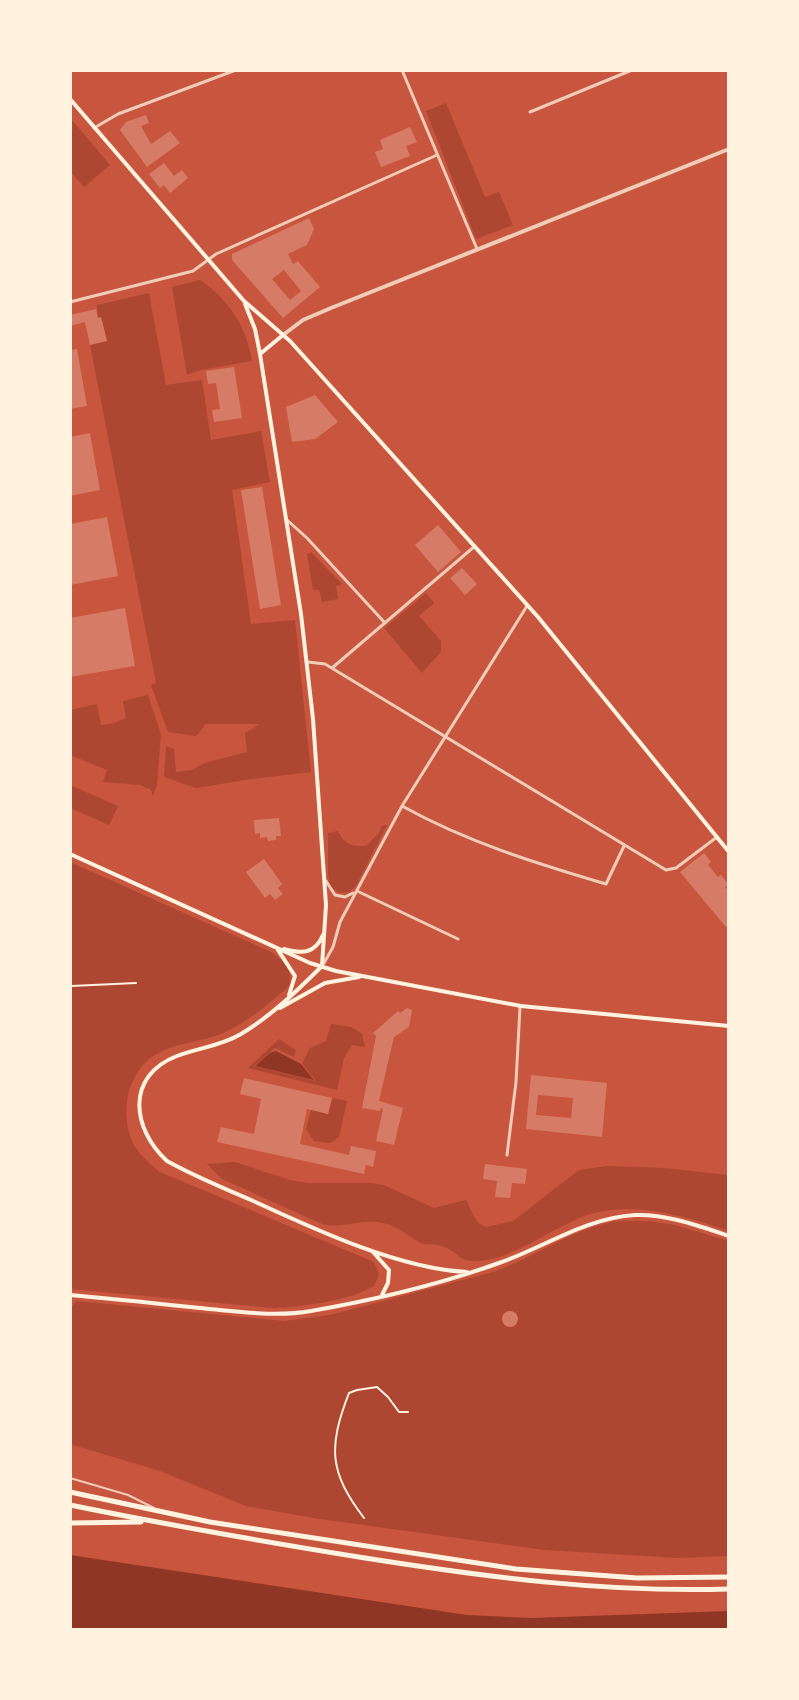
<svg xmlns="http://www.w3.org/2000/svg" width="799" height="1700" font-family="Merriweather,serif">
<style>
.green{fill:#ae4732}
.water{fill:#8f3625}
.building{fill:#d67c66;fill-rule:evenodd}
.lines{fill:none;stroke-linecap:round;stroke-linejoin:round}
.path{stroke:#fff3e0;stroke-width:2}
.service{stroke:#f1ccb7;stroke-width:2}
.minor{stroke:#f1ccb7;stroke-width:3}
.tertiary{stroke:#f1ccb7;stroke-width:4}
.secondary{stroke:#fff3e0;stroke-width:4}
.primary{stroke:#fff3e0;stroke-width:5}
</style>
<rect width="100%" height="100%" fill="#c8553d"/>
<!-- green -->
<path class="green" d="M446,103L485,197L499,192L513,225L476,239L426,111Z
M71,119L110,165L84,187L70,171Z
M200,280C230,301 246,326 252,361L201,370L187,375L172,287Z
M149,293L166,385L202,380L211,440L261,431L270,482L232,490L251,624L295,620L311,772L251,779L196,788L164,777L166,746L174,749L176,772L192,770L204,763L247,752L245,733L260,724H206L196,736L168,732L151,685L156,683L90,345L107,340L101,317L98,318L97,305Z
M311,552L342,584L336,586L338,599L322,602L319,590H313L307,554Z
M426,593L434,603L419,616L441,641V652L422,673L384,628Z
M148,695L161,734L157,785L153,796L151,790L140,785L103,782L107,770L70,755V710L97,704L101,725L114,723L126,718L123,701Z
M70,785L118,806L109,825L70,808Z
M387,825L356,886L349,892L340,893L330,887L328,874V833L338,831C344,844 352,847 366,846L378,834L382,826Z
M70,862L271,952C283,960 294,970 289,986C268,1005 244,1025 218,1035C196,1043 166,1044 148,1060C125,1080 120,1118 134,1145C140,1156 151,1165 160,1172L374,1262L379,1274L374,1286C349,1301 302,1307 273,1308L70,1289Z
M331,1024L351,1027L362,1034L365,1047L352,1045L344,1058L337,1090L248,1068L279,1039L296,1050L294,1057L275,1048L254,1066L316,1081L302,1063L310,1048L326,1041Z
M332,1098L347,1101L339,1137L330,1143L314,1141L306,1129L311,1110L328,1114Z
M235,1162L290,1180L307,1183H372L384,1185L434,1208L466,1200C471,1209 475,1224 486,1227L513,1221L579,1170L607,1166L665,1168L729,1175V1231C681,1215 624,1197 575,1220C545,1233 519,1254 486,1260C459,1265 461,1253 442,1246C434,1243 425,1246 419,1242C408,1236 400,1228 387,1224C363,1217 341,1230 322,1224L222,1179L207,1164Z
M649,1221L675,1225L729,1241V1556L678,1558L545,1550L320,1519L246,1506L160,1471L70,1444V1309L76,1301L284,1321L330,1315L493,1272C533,1258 569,1231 611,1222C623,1220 636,1221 649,1221Z"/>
<!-- water -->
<path class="water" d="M276,1051L301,1064L314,1080L255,1066L270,1053Z
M70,1555L467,1615L532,1618L729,1611V1630H70Z"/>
<!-- building -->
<path class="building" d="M146,115L149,123L141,126L151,144L170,131L180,143L147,167L120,130L126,122Z
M410,127L417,142L406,146L410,156L381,167L375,152L383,149L380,140Z
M164,163L174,176L182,170L188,178L170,193L164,185L160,188L149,174Z
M309,218L314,229L307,245L288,254L293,264L298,261L320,287L283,318L232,260V254ZM284,270L301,291L290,300L272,279Z
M96,309L98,318L101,317L107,341L90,345L85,322L70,326V315Z
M77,349L87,406L70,409V350Z
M234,367L242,418L214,422L212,410L220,409L216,383L208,384L206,371Z
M315,395L338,422L315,439L292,442L286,407Z
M90,433L100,490L70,496V437Z
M262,487L281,605L260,609L241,490Z
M107,517L118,576L70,585V524Z
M438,525L461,552L438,572L415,545Z
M462,568L477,584L465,595L450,578Z
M125,608L135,666L70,677V618Z
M279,818L281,836H276V840L268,841L267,837L260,838V833L255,834L254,820Z
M704,853L711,862L708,865L718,877L721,875L729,885L725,887L729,892V925L726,927L680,872Z
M264,859L282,884L278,888L283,894L275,900L270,894L265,898L246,872Z
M407,1008L412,1010L409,1027L394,1037L379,1101L403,1108L394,1145L376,1141L383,1109L380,1108V1111L362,1108L376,1036L373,1033L398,1011L400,1013Z
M531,1075L607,1083L602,1137L526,1129ZM538,1095L573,1098L571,1118L536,1115Z
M244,1078L332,1098L328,1114L307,1109L300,1144L349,1155L351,1146L376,1151L373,1167L366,1165L364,1174L217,1142L221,1127L254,1134L261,1099L240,1094Z
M485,1164L527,1169L525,1184L512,1183L510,1198L495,1197L497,1181L483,1179Z
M502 1319a8 8 0 1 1 16 0a8 8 0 1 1-16 0Z"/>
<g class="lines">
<!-- path -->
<path class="path" d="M71,986L136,983
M364,1518C329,1472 328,1447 349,1393L357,1390L377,1387L388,1397L399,1412H408"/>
<!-- service -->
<path class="service" d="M70,1478L128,1495L154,1508"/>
<!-- minor -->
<path class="minor" d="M402,70L477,249
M530,112L632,70
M94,128L118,114L236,70
M70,302L193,271L216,254L437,155
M287,520L307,538L385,623
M308,662L325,664L666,870L676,868L717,837
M332,668L475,546
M402,806C467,842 535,863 606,884L624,846
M326,881L335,895L345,897L353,893
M357,891L458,939
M324,963L333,947L340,922L402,806L527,606
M507,1155L516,1082L520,1007"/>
<!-- tertiary -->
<path class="tertiary" d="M283,335L303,320L331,308L729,149"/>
<!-- secondary -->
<path class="secondary" d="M70,99L244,301L290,341L538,617L729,852
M245,304L255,329L260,354L301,614L313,719L326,905L322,966
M260,354L283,335
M70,854L310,963L336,971L521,1006L729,1026
M284,949C302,954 315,954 323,935
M278,950L295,976L289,995
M322,966C297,991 271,1016 241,1034C221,1046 198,1048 177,1056C125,1076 132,1129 167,1161C194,1176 223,1188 251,1200C314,1229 399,1269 467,1272
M280,1008L325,983L359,977
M373,1252L389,1270L388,1283L382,1295
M70,1295C116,1299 162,1304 209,1309C243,1312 277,1317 311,1311C374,1300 438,1285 499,1263C545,1247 585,1218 635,1215C667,1214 699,1226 729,1236"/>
<!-- primary -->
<path class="primary" d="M70,1492L210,1522L516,1569L637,1578L729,1577
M70,1505C168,1525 266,1542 365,1558C486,1577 606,1593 729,1589
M70,1523L141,1522"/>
</g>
<!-- border -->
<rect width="799" height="1700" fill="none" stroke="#fff3e0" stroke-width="144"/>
</svg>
